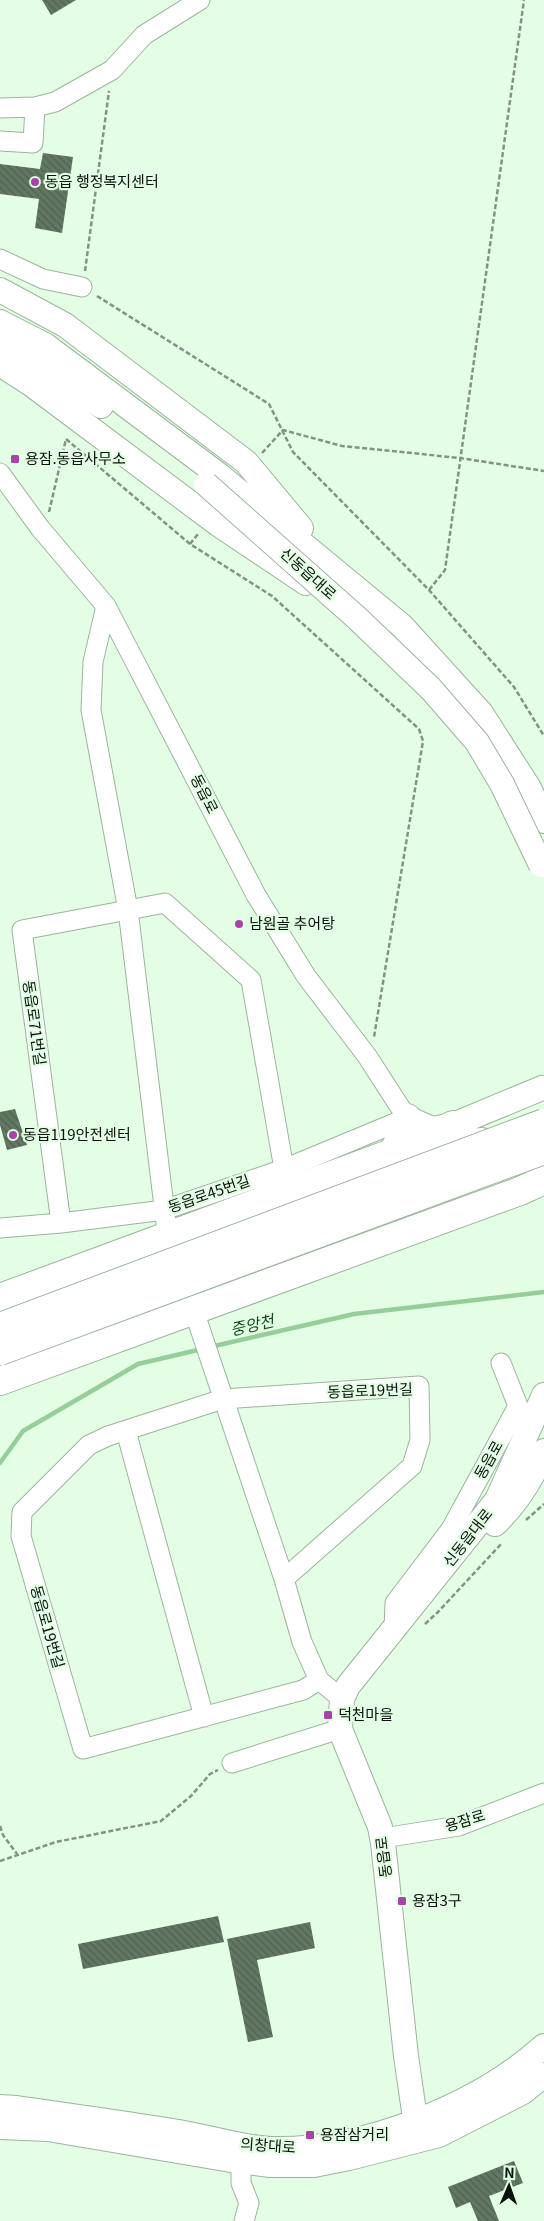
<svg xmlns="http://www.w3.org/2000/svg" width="544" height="2221" font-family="Georgia,'Noto Sans KR',serif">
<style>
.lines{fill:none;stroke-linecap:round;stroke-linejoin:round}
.stream{stroke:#96ce9a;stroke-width:4.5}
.building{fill:url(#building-back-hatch)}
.minor-casing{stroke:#9cb49d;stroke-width:21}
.major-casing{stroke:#9cb49d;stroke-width:26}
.highway-casing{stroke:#9cb49d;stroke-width:30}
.path{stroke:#819382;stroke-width:2.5;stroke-dasharray:5 2.5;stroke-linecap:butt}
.minor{stroke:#fff;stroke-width:19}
.major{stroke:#fff;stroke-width:24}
.highway{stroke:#fff;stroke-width:28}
.major-bridge-casing{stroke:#9cb49d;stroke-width:26;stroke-linecap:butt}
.highway-bridge-casing{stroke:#9cb49d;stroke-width:30;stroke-linecap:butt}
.major-bridge{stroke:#fff;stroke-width:24}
.highway-bridge{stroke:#fff;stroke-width:28}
.poi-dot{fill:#a643a8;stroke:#e4fee5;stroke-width:2}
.labels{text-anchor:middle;stroke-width:4.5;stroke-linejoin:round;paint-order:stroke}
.poi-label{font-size:15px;fill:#0a130b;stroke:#e4fee5;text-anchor:start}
.street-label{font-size:15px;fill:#0a130b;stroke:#e4fee5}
.water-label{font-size:16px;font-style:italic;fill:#0f4c1c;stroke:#e4fee5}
</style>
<defs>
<pattern id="building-back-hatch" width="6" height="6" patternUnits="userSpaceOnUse" patternTransform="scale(1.25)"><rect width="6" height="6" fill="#627863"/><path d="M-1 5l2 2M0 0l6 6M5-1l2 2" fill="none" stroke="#4f6150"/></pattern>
</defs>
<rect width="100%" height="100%" fill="#e4fee5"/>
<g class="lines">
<!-- stream -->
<path class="stream" d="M210,1347L354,1314L544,1292
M0,1463L23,1431L138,1364L202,1349"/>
</g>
<!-- building -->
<path class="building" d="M42,0H76L51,15Z
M43,153L73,157L62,233L35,228L39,199L0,194V164L40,169Z
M15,1109L27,1145L7,1150L0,1125V1112Z
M218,1916L224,1942L83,1969L78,1944Z
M310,1922L315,1948L257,1960L273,2037L248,2042L227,1939Z
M514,2161L523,2183L489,2196L499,2221H478L470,2202L456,2208L448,2187Z"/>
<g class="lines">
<!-- minor casing -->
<g class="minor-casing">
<path id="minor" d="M0,108L35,107L55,102L112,70L144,35L200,0
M0,141L33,143L35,107
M0,259L43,279L82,287
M0,473L40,528L106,606L256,895L306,976L367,1056L407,1118L284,1169L164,1210L61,1223L0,1228
M106,606L93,662L91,710L128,910L166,1223
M61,1223L22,930L165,903L251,980L284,1169
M190,1299L284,1579L302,1642L319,1680L342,1699
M126,1431L204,1717
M284,1579L412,1466L420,1440L419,1386L223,1399L108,1436L89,1445L22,1512L21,1536L83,1749L303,1690L319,1680
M394,1629L395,1603L451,1529L518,1406L501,1363
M232,1763L340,1729
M383,1838L459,1826L544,1793
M241,2161V2183L249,2203L244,2221"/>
</g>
<!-- major casing -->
<g class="major-casing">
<path id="major" d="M0,290L65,325L246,462L301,528
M0,322L45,345L219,475L402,626L481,713L529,788L544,821
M0,344L39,364L101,406
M0,364L31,384L218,524L306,583
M482,1140L429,1145L420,1142L407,1118L432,1129L453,1125L542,1088
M495,1524C516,1504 533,1477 544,1451
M0,2107L17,2108C71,2116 125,2123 179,2132C209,2137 241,2148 272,2149C363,2151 476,2107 544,2046
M0,2127L48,2129L231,2160L270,2165H314L349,2158L439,2135L523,2092L544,2075
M418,2139L406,2056L383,1843L380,1827L340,1729L342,1699L348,1686L497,1500L544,1395"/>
</g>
<!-- highway casing -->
<g class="highway-casing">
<path id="highway" d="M392,1153L401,1138L407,1118
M0,1298L392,1153L420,1142L453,1125
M0,1381L520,1191L544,1180"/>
</g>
<!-- path -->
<path class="path" d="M85,271L109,91
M97,296L269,404L293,452L429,590L514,687L544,736
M262,453L283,430L342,446L460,458L544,471
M49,512L66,439L190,544L272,596L419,729L423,741L374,1037
M190,544L198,534
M429,590L445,570L524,0
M526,1520L544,1504
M425,1624L438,1612L502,1543
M0,1826L3,1835L17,1854
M0,1861L56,1842L161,1821L191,1796L210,1774L218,1770"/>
<!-- minor -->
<use href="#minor" class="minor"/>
<!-- major -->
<use href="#major" class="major"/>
<!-- highway -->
<use href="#highway" class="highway"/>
<!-- major-bridge casing -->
<g class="major-bridge-casing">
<path id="major-bridge" d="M206,484L357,618L431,689L477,742L502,784L541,865"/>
</g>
<!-- highway-bridge casing -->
<g class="highway-bridge-casing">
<path id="highway-bridge" d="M0,1327L544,1123
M0,1351L544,1150"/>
</g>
<!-- major-bridge -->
<use href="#major-bridge" class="major-bridge"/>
<!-- highway-bridge -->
<use href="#highway-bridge" class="highway-bridge"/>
</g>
<!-- markers -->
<g class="poi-dot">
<circle cx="35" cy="182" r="5"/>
<rect x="10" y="454" width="10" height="10" rx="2.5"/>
<circle cx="239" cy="924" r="5"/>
<circle cx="13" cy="1135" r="5"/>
<rect x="323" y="1710" width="10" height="10" rx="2.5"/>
<rect x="397" y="1896" width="10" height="10" rx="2.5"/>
<rect x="305" y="2130" width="10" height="10" rx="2.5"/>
</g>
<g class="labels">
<!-- poi labels -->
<g class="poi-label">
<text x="45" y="187">동읍 행정복지센터</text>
<text x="25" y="464">용잠.동읍사무소</text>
<text x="249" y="929">남원골 추어탕</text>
<text x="23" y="1140">동읍119안전센터</text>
<text x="338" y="1720">덕천마을</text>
<text x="412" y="1906">용잠3구</text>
<text x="320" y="2140">용잠삼거리</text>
</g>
<!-- street labels -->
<g class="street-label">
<text transform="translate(308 574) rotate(42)" y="5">신동읍대로</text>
<text transform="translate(204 794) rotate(63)" y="5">동읍로</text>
<text transform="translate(34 1023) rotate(82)" y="5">동읍로71번길</text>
<text transform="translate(209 1194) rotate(-19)" y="5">동읍로45번길</text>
<text transform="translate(370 1391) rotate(-2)" y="5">동읍로19번길</text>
<text transform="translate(489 1460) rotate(-61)" y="5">동읍로</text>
<text transform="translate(468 1538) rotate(-52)" y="5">신동읍대로</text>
<text transform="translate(47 1627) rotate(74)" y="5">동읍로19번길</text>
<text transform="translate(465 1821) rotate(-17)" y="5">용잠로</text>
<text transform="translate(384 1857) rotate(-97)" y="5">동읍로</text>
<text transform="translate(268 2146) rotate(4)" y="5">의창대로</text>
</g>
<!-- water labels -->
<g class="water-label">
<text transform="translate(252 1325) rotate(-13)" y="6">중앙천</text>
</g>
</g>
<!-- north arrow -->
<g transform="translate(509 2186) rotate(2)" stroke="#e4fee5" stroke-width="4" paint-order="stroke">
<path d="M0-4L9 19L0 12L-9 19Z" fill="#0a130b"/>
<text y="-8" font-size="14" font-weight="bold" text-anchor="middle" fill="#0a130b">N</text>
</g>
</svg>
